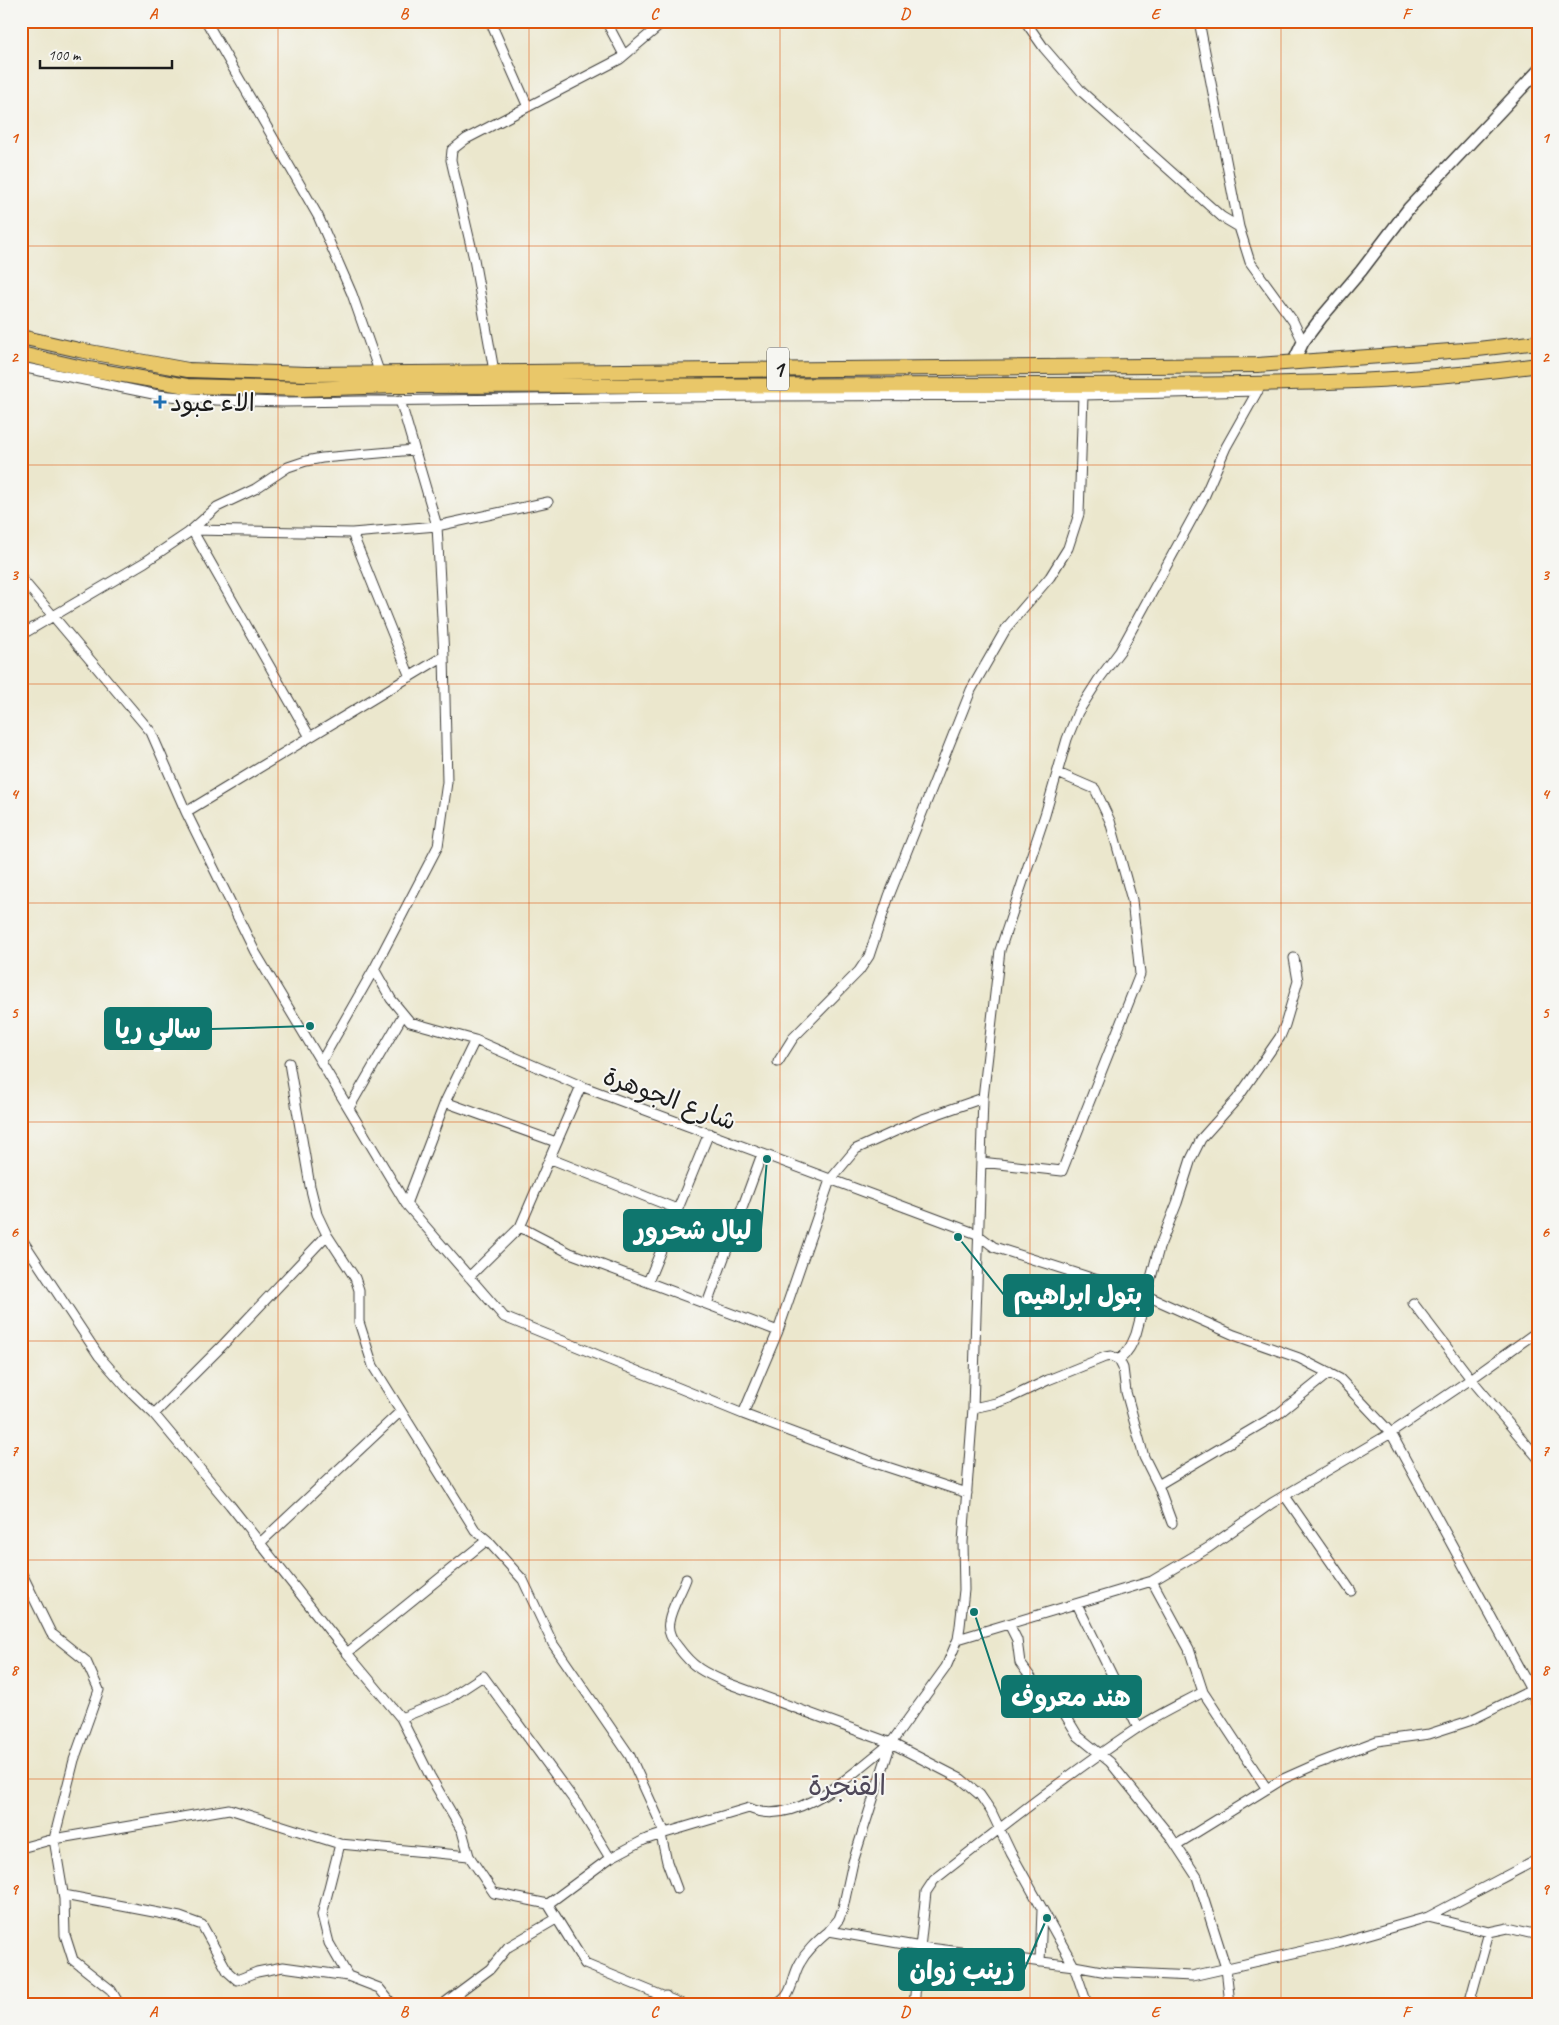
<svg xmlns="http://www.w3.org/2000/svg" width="1559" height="2025" font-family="Caveat,'Playpen Sans Arabic',sans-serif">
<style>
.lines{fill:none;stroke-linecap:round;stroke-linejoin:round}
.minor-casing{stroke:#3b3a37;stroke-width:11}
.tertiary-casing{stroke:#3b3a37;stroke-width:14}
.primary-casing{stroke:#3b3a37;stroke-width:16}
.minor{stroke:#fff;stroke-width:9}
.tertiary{stroke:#fff;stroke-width:11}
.primary{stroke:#e9c769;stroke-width:14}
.grid{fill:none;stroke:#de560d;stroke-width:1;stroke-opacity:0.55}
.poi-dot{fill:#1f6fb2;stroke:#f6f6f2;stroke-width:2}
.labels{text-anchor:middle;stroke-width:4;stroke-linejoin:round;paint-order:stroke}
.shield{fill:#f6f6f2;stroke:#5d5d5c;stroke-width:1}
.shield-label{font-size:24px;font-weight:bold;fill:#1c1c1c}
.poi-label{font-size:25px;fill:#1c1c1c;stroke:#f6f6f2;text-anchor:start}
.street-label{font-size:25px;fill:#1c1c1c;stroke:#f6f6f2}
.quarter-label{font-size:28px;fill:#4f4859;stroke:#f6f6f2}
.leader{fill:none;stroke:#0f766e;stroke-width:2}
.callout-dot{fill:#0f766e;stroke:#f6f6f2;stroke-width:2}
.callout{fill:#0f766e;stroke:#0f766e;stroke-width:2}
.callout-label{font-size:26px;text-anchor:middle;font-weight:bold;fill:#fff}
.neatline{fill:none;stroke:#de560d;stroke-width:2}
.grid-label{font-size:16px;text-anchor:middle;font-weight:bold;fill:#de560d}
</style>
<rect width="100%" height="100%" fill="#f6f6f2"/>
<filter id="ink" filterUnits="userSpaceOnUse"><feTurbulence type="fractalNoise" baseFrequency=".02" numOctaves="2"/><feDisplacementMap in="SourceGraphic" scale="10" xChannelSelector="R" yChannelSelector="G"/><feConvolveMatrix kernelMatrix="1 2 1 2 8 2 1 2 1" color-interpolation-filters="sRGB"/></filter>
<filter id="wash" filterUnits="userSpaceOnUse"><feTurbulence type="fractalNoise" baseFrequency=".0096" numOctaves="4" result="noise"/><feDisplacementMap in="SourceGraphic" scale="20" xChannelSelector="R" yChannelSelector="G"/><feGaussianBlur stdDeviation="1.12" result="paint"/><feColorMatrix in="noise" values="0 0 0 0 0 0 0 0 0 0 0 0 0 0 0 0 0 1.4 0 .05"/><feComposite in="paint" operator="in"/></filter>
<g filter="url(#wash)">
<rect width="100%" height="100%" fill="#ebe7cd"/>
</g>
<g filter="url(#ink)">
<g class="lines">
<!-- minor casing -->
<g class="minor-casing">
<path id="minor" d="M206,21L318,216L352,294L380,374
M490,21L528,107
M606,21L624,55
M1025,21L1044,48L1082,92L1222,217L1239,227
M1199,21L1239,227L1250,262L1293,321L1303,342
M21,367L158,395L216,400L283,402L760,396L1083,395L1258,391
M494,371L474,259L451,160L452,150L466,139L620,59L665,21
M1262,383L1226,447L1205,495L1120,651L1099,679L1078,712L1067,739L1045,815L1000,950L983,1098L973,1408L963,1542L964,1590L960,1626L958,1639L946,1667L891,1743L853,1862L843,1908L839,1919L829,1931L921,1947L1074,1966L1107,1972L1192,1976L1338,1943L1428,1917L1538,1859
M192,530L352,533L437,526L548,502
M192,530L310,737
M352,533L410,677
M21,578L151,732L186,812L255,952L406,1204L504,1317L743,1414L866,1460L967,1493
M21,635L145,562L188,533L217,507L255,489L288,467L306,461L322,458L414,450
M186,812L444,656
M374,969L391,999L410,1022L475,1040L581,1086L977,1234L994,1247L1145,1295L1234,1335L1299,1358L1340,1379L1391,1433L1531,1690L1538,1707
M321,1062L374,969L438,846L447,782L444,656L437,526L400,400
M778,1062L793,1038L859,971L869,956L889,896L971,690L1007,627L1050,577L1068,548L1079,514L1083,395
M289,1063L310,1186L317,1214L327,1235L355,1278L359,1290V1322L373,1366L475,1530L487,1540L523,1580L553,1644L630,1756L665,1833L749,1808C796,1830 856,1770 891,1743
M445,1102L556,1142
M349,1108L403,1015
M551,1159L677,1209
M981,1162L1062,1171L1140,974L1132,900L1110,821L1095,789L1058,773
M406,1204L445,1102L475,1040
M520,1227L570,1253L778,1331
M21,1238L99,1356L126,1387L154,1414L230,1505L347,1653L401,1718L430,1776L462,1831L469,1856
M469,1277L520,1227L581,1086
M648,1282L709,1133
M1413,1303L1471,1379L1538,1458
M707,1304L762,1154
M1119,1360C1128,1353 1132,1344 1136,1334L1159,1248L1177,1203L1191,1159L1201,1139L1237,1099L1280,1037L1285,1025L1298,981L1294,958
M973,1408L996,1403L1012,1397L1048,1380L1105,1357L1111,1356L1119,1360L1123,1368L1126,1392L1144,1457L1158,1485L1172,1523
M154,1414L219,1349L327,1235
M743,1414L778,1331L830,1180L856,1149L920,1120L983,1098
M1158,1485L1278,1414L1329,1373
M1285,1496L1351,1591
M260,1543L401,1411
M21,1572L51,1633L86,1661L99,1690L74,1760L54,1839L64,1899L65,1935L73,1960L111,1990L119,2004
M686,1579C681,1593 671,1608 669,1622C667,1631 672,1640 678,1647C694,1669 705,1673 730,1684L891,1743L961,1779L980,1795L991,1811L1011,1853L1074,1966L1087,2004
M1152,1581L1189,1649L1203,1692L1267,1789
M1077,1604L1138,1728
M1009,1624L1017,1640L1020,1663L1040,1690L1058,1703L1078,1736L1110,1762L1170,1836L1197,1877L1226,1968L1230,2004
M958,1639L1152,1581L1208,1548L1272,1503L1391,1433L1471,1379L1538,1331
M347,1653L487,1540
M401,1718L448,1699L483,1676L579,1807L610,1858
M661,1835L667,1862L677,1889
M340,1844L322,1915L329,1943L348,1976L379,1988L392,2004
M1176,1845L1283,1779L1319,1763L1377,1741L1429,1734L1469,1721L1538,1687
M21,1848L54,1839L229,1809L340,1844L469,1856L494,1893L548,1904L585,1964L682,2004
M64,1895L180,1917L202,1925L228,1972L237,1980L257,1972L283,1967L348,1976
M548,1904L610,1858L644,1840L665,1833
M1428,1917L1489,1932L1508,1928L1538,1935
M1040,1962L1042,1910
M443,2004L490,1969L508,1947L556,1919
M649,2004L666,1996
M777,2004C794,1995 791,1978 800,1963C807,1950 818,1941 829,1931
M914,2004L926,1892L934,1880C1000,1828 1066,1776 1136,1729C1157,1715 1181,1704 1203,1692
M1469,2004L1489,1932"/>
</g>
<!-- tertiary casing -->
<g class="tertiary-casing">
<path id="tertiary" d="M1293,363L1303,342L1321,318L1361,271L1409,208L1538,71"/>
</g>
<!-- primary casing -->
<g class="primary-casing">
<path id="primary" d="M21,337L79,350L188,370L307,374L1257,365L1478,349L1538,342
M21,354L83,368L187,386L302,389L396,386C610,386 825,385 1039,385C1205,384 1373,388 1538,365"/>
</g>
<!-- minor -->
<use href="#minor" class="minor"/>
<!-- tertiary -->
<use href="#tertiary" class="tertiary"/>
<!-- primary -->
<use href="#primary" class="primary"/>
</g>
</g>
<!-- grid -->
<path class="grid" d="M278,21V2004M529,21V2004M780,21V2004M1030,21V2004M1281,21V2004M21,246H1538M21,465H1538M21,684H1538M21,903H1538M21,1122H1538M21,1341H1538M21,1560H1538M21,1779H1538"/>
<!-- markers -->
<path class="poi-dot" d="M157.5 394.5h5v5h5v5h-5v5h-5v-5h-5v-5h5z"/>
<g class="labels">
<!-- shield labels -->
<rect class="shield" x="767" y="347.5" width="22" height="43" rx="4"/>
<g class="shield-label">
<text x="778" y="377">1</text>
</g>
<!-- poi labels -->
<g class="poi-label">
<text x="170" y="411">الاء عبود</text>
</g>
<!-- street labels -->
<g class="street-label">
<text transform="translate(670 1098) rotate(20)" y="9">شارع الجوهرة</text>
</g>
<!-- quarter labels -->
<g class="quarter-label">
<text x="847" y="1795">القنجرة</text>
</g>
</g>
<!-- callouts -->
<path class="leader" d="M310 1026L211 1029M767 1159L761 1230M958 1237L1004 1295M974 1612L1002 1697M1047 1918L1024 1970"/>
<g class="callout-dot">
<circle cx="310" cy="1026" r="5"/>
<circle cx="767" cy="1159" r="5"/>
<circle cx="958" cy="1237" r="5"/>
<circle cx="974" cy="1612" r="5"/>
<circle cx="1047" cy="1918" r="5"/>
</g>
<g class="callout">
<rect x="105" y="1008" width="106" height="41" rx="5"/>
<rect x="624" y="1210" width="137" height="41" rx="5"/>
<rect x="1004" y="1275" width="149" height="41" rx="5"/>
<rect x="1002" y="1676" width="139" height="41" rx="5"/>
<rect x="899" y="1949" width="125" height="41" rx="5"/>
</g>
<g class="callout-label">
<text x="158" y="1038">سالي ريا</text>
<text x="693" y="1239">ليال شحرور</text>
<text x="1078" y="1304">بتول ابراهيم</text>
<text x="1071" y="1706">هند معروف</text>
<text x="962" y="1979">زينب زوان</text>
</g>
<!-- margin -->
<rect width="1559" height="2025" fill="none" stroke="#f6f6f2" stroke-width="55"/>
<!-- scale -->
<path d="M40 60v8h132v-8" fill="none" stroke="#1c1c1c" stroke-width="2.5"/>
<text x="48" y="60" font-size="15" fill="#1c1c1c" stroke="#f6f6f2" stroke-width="4" paint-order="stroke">100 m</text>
<rect x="28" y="28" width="1504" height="1970" class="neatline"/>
<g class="grid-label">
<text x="153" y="19">A</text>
<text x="404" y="19">B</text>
<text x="654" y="19">C</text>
<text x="905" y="19">D</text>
<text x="1155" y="19">E</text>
<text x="1406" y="19">F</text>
<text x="14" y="143">1</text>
<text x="1545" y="143">1</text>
<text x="14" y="362">2</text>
<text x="1545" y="362">2</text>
<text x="14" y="580">3</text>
<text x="1545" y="580">3</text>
<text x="14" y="799">4</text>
<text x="1545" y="799">4</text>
<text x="14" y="1018">5</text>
<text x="1545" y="1018">5</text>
<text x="14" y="1237">6</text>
<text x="1545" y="1237">6</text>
<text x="14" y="1456">7</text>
<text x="1545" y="1456">7</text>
<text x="14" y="1675">8</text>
<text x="1545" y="1675">8</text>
<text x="14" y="1894">9</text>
<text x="1545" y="1894">9</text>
<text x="153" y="2017">A</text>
<text x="404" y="2017">B</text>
<text x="654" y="2017">C</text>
<text x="905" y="2017">D</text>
<text x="1155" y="2017">E</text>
<text x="1406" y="2017">F</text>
</g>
</svg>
